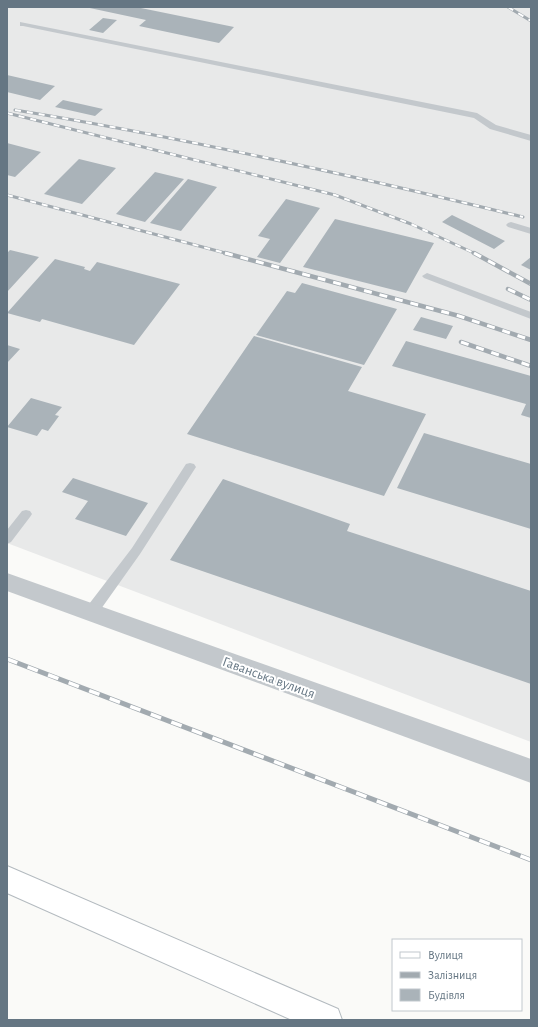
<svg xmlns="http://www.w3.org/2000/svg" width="538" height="1027" font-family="'Alegreya Sans',sans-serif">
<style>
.built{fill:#e8e9e9}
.building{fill:#aab3b9}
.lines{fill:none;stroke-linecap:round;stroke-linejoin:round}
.secondary-casing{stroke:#b3babf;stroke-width:2}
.service{fill:#c3c8cc;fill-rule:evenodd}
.tertiary{fill:#c3c8cc;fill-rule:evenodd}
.secondary{fill:#fff;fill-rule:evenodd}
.rail-far2-casing{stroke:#a2aab0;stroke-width:3}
.rail-far1-casing{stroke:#a2aab0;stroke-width:4.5}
.rail-casing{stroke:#a2aab0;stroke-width:5}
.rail-far2{stroke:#fff;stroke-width:2;stroke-dasharray:6;stroke-linecap:butt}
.rail-far1{stroke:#fff;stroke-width:3;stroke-dasharray:8;stroke-linecap:butt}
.rail{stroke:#fff;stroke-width:3.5;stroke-dasharray:11;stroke-linecap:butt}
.labels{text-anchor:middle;stroke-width:4;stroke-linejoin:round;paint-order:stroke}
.street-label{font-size:14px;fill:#657683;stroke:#fff}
</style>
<rect width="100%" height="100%" fill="#fafaf8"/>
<!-- built -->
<path class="built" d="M7,7H531V742L7,543Z"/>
<!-- building -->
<path class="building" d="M85,7H136L234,27L219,43L139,26L146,20Z
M103,18L117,20L103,33L89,30Z
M7,75L55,86L40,100L7,92Z
M63,100L103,109L95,116L55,107Z
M7,143L41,152L15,177L7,175Z
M79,159L116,168L82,204L44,194Z
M155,172L184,179L145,222L116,214Z
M188,179L217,187L181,231L150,223Z
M286,199L320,208L280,263L257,257L270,239L258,236Z
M452,215L505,241L494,249L442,222Z
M335,219L434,243L406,293L303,267Z
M10,250L39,257L7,292V253Z
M531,257V270L521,265Z
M55,259L85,267L84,269L90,271L97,262L180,284L134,345L42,319L40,322L7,313Z
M302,283L397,309L364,365L256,335L287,291L295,293Z
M421,317L453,326L446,339L413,330Z
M254,336L362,367L348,391L426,414L384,496L187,434Z
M406,341L531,376V418L521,415L526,404L392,366Z
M7,345L20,349L7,363Z
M31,398L62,407L55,415L59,416L48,431L42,429L37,436L7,427Z
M424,433L531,464V529L397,488Z
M73,478L148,503L126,536L75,519L88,501L62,492Z
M223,479L350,524L347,531L531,591V684L170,560Z"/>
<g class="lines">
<!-- secondary casing -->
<g class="secondary-casing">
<path id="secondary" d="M7,866L338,1009L342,1020H292L7,893Z"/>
</g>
<!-- service -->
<path class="service" d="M20,22L477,113L496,125L531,135V141L490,129L474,118L23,26H20Z
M511,222L531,228V234L508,227L506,225L508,223Z
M427,273L531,312V319L424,278L422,276Z
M190,463L194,464L196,467L140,554L96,616L91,617L86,616L85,612L86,608L132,548L186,464Z
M26,510L30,511L32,514L30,517L11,542L7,544V530L22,511Z"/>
<!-- tertiary -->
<path class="tertiary" d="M7,573L531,759V783L7,591Z"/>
<!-- secondary -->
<use href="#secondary" class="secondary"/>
<!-- rail-far2 casing -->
<g class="rail-far2-casing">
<path id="rail-far2" d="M508,7L531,21
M15,110C186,138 355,176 523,217
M7,113L335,195L411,224L476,254
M7,195L229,254"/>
</g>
<!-- rail-far1 casing -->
<g class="rail-far1-casing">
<path id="rail-far1" d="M225,253L459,316L531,340
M474,253L531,284
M508,289L531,300
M461,342L531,366"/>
</g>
<!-- rail casing -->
<g class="rail-casing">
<path id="rail" d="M7,659L531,860"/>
</g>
<!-- rail-far2 -->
<use href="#rail-far2" class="rail-far2"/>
<!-- rail-far1 -->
<use href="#rail-far1" class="rail-far1"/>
<!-- rail -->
<use href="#rail" class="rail"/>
</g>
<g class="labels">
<!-- street labels -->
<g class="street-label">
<text transform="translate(269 677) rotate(20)" y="5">Гаванська вулиця</text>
</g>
</g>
<!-- border -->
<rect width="538" height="1027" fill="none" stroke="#657683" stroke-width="16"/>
<!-- legend -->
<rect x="392" y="939" width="130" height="72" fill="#ffffff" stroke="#c1c8cd"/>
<rect x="400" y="952" width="20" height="6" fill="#ffffff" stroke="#c1c8cd"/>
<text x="428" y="959" font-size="12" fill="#657683">Вулиця</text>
<rect x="400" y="972" width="20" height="6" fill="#a2aab0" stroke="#c1c8cd"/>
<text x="428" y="979" font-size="12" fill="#657683">Залізниця</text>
<rect x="400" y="989" width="20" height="12" fill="#aab3b9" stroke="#c1c8cd"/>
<text x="428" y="999" font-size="12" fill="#657683">Будівля</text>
</svg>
